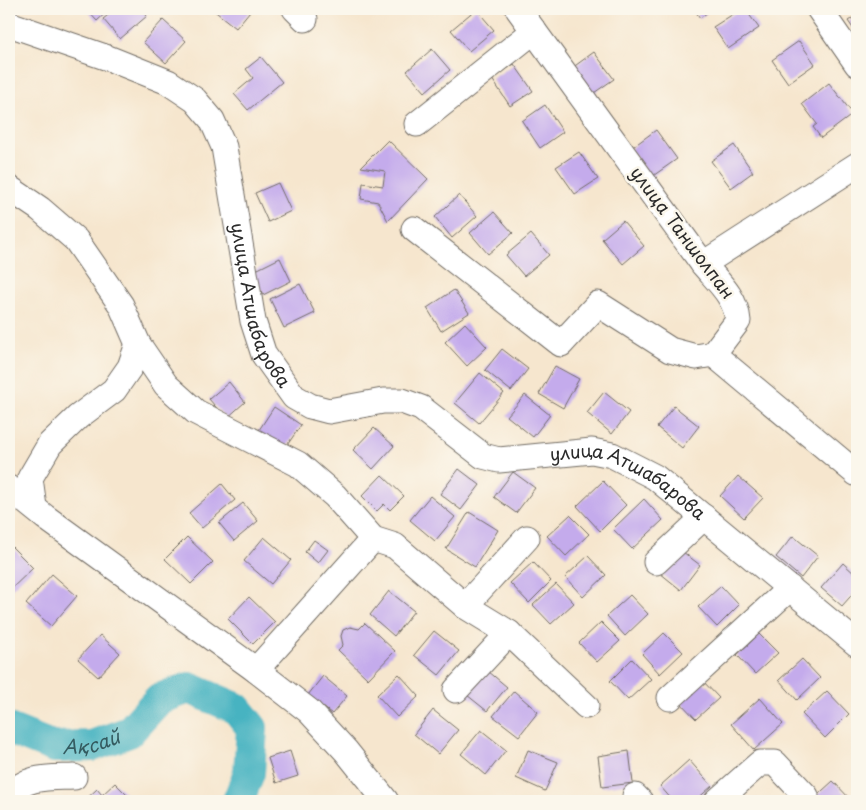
<svg xmlns="http://www.w3.org/2000/svg" width="866" height="810" font-family="'Playpen Sans',sans-serif">
<style>
.lines{fill:none;stroke-linecap:round;stroke-linejoin:round}
.river{stroke:#46b3c1;stroke-width:32}
.building{fill:#c4abec}
.minor-casing{stroke:#726c64;stroke-width:27}
.minor{stroke:#fff;stroke-width:25}
.labels{text-anchor:middle;stroke-width:5;stroke-linejoin:round;paint-order:stroke}
.street-label{font-size:18px;fill:#2b2b2b;stroke:#fbf7ec}
.water-label{font-size:19px;font-style:italic;fill:#345b60;stroke:#fbf7ec}
</style>
<rect width="100%" height="100%" fill="#fbf7ec"/>
<filter id="ink" filterUnits="userSpaceOnUse"><feTurbulence type="fractalNoise" baseFrequency=".02" numOctaves="2"/><feDisplacementMap in="SourceGraphic" scale="10" xChannelSelector="R" yChannelSelector="G"/><feConvolveMatrix kernelMatrix="1 2 1 2 8 2 1 2 1" color-interpolation-filters="sRGB"/></filter>
<filter id="wash" filterUnits="userSpaceOnUse"><feTurbulence type="fractalNoise" baseFrequency=".0096" numOctaves="4" result="noise"/><feDisplacementMap in="SourceGraphic" scale="20" xChannelSelector="R" yChannelSelector="G"/><feGaussianBlur stdDeviation="1.12" result="paint"/><feColorMatrix in="noise" values="0 0 0 0 0 0 0 0 0 0 0 0 0 0 0 0 0 1.4 0 .05"/><feComposite in="paint" operator="in"/></filter>
<g filter="url(#wash)">
<rect width="100%" height="100%" fill="#f6e6ce"/>
<g class="lines">
<!-- river -->
<path class="river" id="s1" d="M9,729L54,747L92,746L129,732L159,699L189,688L236,708L252,728L249,773L238,801"/>
</g>
<g id="blocks">
<!-- building -->
<path class="building" d="M86,9H110L97,21Z
M116,9H142L147,16L120,39L103,19Z
M212,9H248L250,11L236,28Z
M476,9L494,30L469,51L451,30Z
M694,9H712L700,18Z
M741,9H745L759,28L728,49L713,27Z
M857,15V34L848,21Z
M163,20L186,41L166,63L143,42Z
M799,41L815,64L788,83L772,60Z
M432,49L450,70L425,92L407,71Z
M594,52L614,79L591,95L572,68Z
M261,57L282,82L248,110L234,94L253,78L246,69Z
M514,64L533,91L510,106L492,79Z
M829,83L853,114L821,138L813,127L817,124L802,104Z
M545,105L563,132L540,148L522,121Z
M656,130L677,159L650,178L630,149Z
M388,140L428,179L388,221L378,202L361,199L363,183L383,186L385,171L361,167Z
M734,145L753,172L731,188L711,161Z
M579,152L598,179L575,194L556,167Z
M278,183L291,211L268,222L255,193Z
M459,195L477,216L452,238L435,217Z
M494,212L513,233L488,254L470,233Z
M623,221L644,246L623,264L602,239Z
M531,234L549,255L524,276L506,255Z
M280,258L291,281L263,295L252,272Z
M300,284L315,313L284,328L270,299Z
M454,290L469,313L441,331L427,308Z
M465,323L487,347L467,366L445,342Z
M502,349L528,369L511,391L485,370Z
M555,366L579,379L563,408L539,394Z
M480,373L504,393L479,423L455,403Z
M229,382L245,402L226,419L209,399Z
M604,392L629,412L612,434L587,413Z
M525,395L550,415L533,437L507,416Z
M674,406L699,426L682,448L657,427Z
M274,407L301,425L283,451L257,433Z
M374,428L394,446L373,469L353,450Z
M459,469L480,485L461,510L440,494Z
M513,472L535,488L516,513L494,497Z
M382,475L404,496L390,510L384,504L377,511L362,496Z
M738,476L763,498L744,518L720,496Z
M603,481L626,505L600,531L577,506Z
M222,484L235,500L202,528L189,513Z
M430,496L455,517L435,541L410,520Z
M644,499L663,520L632,549L613,529Z
M243,503L258,521L234,541L219,523Z
M469,512L498,530L475,567L446,549Z
M570,515L589,534L566,556L547,536Z
M793,536L818,556L801,578L776,557Z
M187,537L213,562L191,584L165,559Z
M264,537L291,560L271,584L244,561Z
M314,540L328,550L318,563L305,552Z
M9,544L33,568L9,591Z
M679,549L700,565L681,590L660,573Z
M588,556L606,575L583,597L565,577Z
M533,562L551,581L529,603L510,583Z
M843,563L857,576V589L842,606L821,588Z
M52,574L77,596L51,626L26,604Z
M556,584L574,603L551,624L533,605Z
M721,586L739,605L717,627L698,607Z
M389,591L414,611L394,636L370,615Z
M630,595L648,614L625,636L607,616Z
M249,597L275,622L253,644L228,619Z
M601,622L620,641L597,662L579,643Z
M365,623L395,651L368,679L338,650L343,645L341,636L343,630L350,627L359,629Z
M434,631L459,651L439,675L414,655Z
M664,633L683,652L660,674L642,654Z
M759,634L778,653L755,674L737,655Z
M100,635L120,653L98,677L78,659Z
M632,659L651,679L628,700L610,681Z
M802,659L820,678L797,700L779,680Z
M482,666L507,687L487,711L462,691Z
M399,674L419,696L397,717L377,695Z
M323,676L347,696L332,714L308,695Z
M701,679L719,698L696,719L678,700Z
M514,691L538,712L519,736L493,716Z
M827,691L849,714L825,738L802,714Z
M760,698L783,724L754,750L731,724Z
M433,710L458,730L438,754L414,734Z
M481,730L506,750L486,775L461,754Z
M528,750L558,762L545,791L516,778Z
M290,751L298,776L276,783L268,758Z
M629,751L633,783L602,787L598,756Z
M689,760L712,786L695,801H673L660,786Z
M833,781L852,801H811Z
M115,783L133,801H84L97,789L102,795Z"/>
</g>
</g>
<g filter="url(#ink)">
<use href="#blocks" fill-opacity="0" stroke="#726c64" stroke-width="1"/>
<g class="lines">
<!-- minor casing -->
<g class="minor-casing">
<g id="minor">
<path d="M295,9L305,19"/>
<path d="M819,9L857,64"/>
<path id="s2" d="M9,24L108,58L168,82L195,100L212,120L224,147L253,321L264,355L294,397L310,406L329,411L383,401H402L421,408L483,456L499,460L592,451L612,455L655,477L857,644"/>
<path d="M417,124L534,31"/>
<path d="M9,188L40,209L76,240L121,305L138,344L166,385L196,412L298,464L335,496L373,539L395,546L465,606L509,633L586,706"/>
<path d="M414,229L561,344L598,304L670,350L696,357L713,354L738,321C736,297 718,282 703,264L518,9"/>
<path d="M703,264L857,165"/>
<path d="M713,354L857,474"/>
<path d="M9,488L45,517L256,670L309,711L346,751L386,801"/>
<path d="M34,507L30,478L50,444L78,417L114,390L130,367L138,344"/>
<path d="M656,562L704,517"/>
<path d="M465,606L527,538"/>
<path d="M256,670L373,539"/>
<path d="M456,690L509,633"/>
<path d="M670,698L790,588"/>
<path d="M9,796C26,775 49,778 74,777"/>
<path d="M635,796L640,801"/>
<path d="M717,801L760,763H775L806,796"/>
</g>
</g>
<!-- minor -->
<use href="#minor" class="minor"/>
</g>
</g>
<g class="labels">
<!-- street labels -->
<g class="street-label">
<text transform="translate(682 233) rotate(53)" y="6">улица Таншолпан</text>
<text dy="6" stroke="none"><textPath href="#s2" startOffset="421">улица Атшабарова</textPath></text>
<text dy="6" stroke="none"><textPath href="#s2" startOffset="886">улица Атшабарова</textPath></text>
</g>
<!-- water labels -->
<g class="water-label">
<text dy="7" stroke="none"><textPath href="#s1" startOffset="86">Ақсай</textPath></text>
</g>
</g>
<!-- margin -->
<rect width="866" height="810" fill="none" stroke="#fbf7ec" stroke-width="30"/>
</svg>
